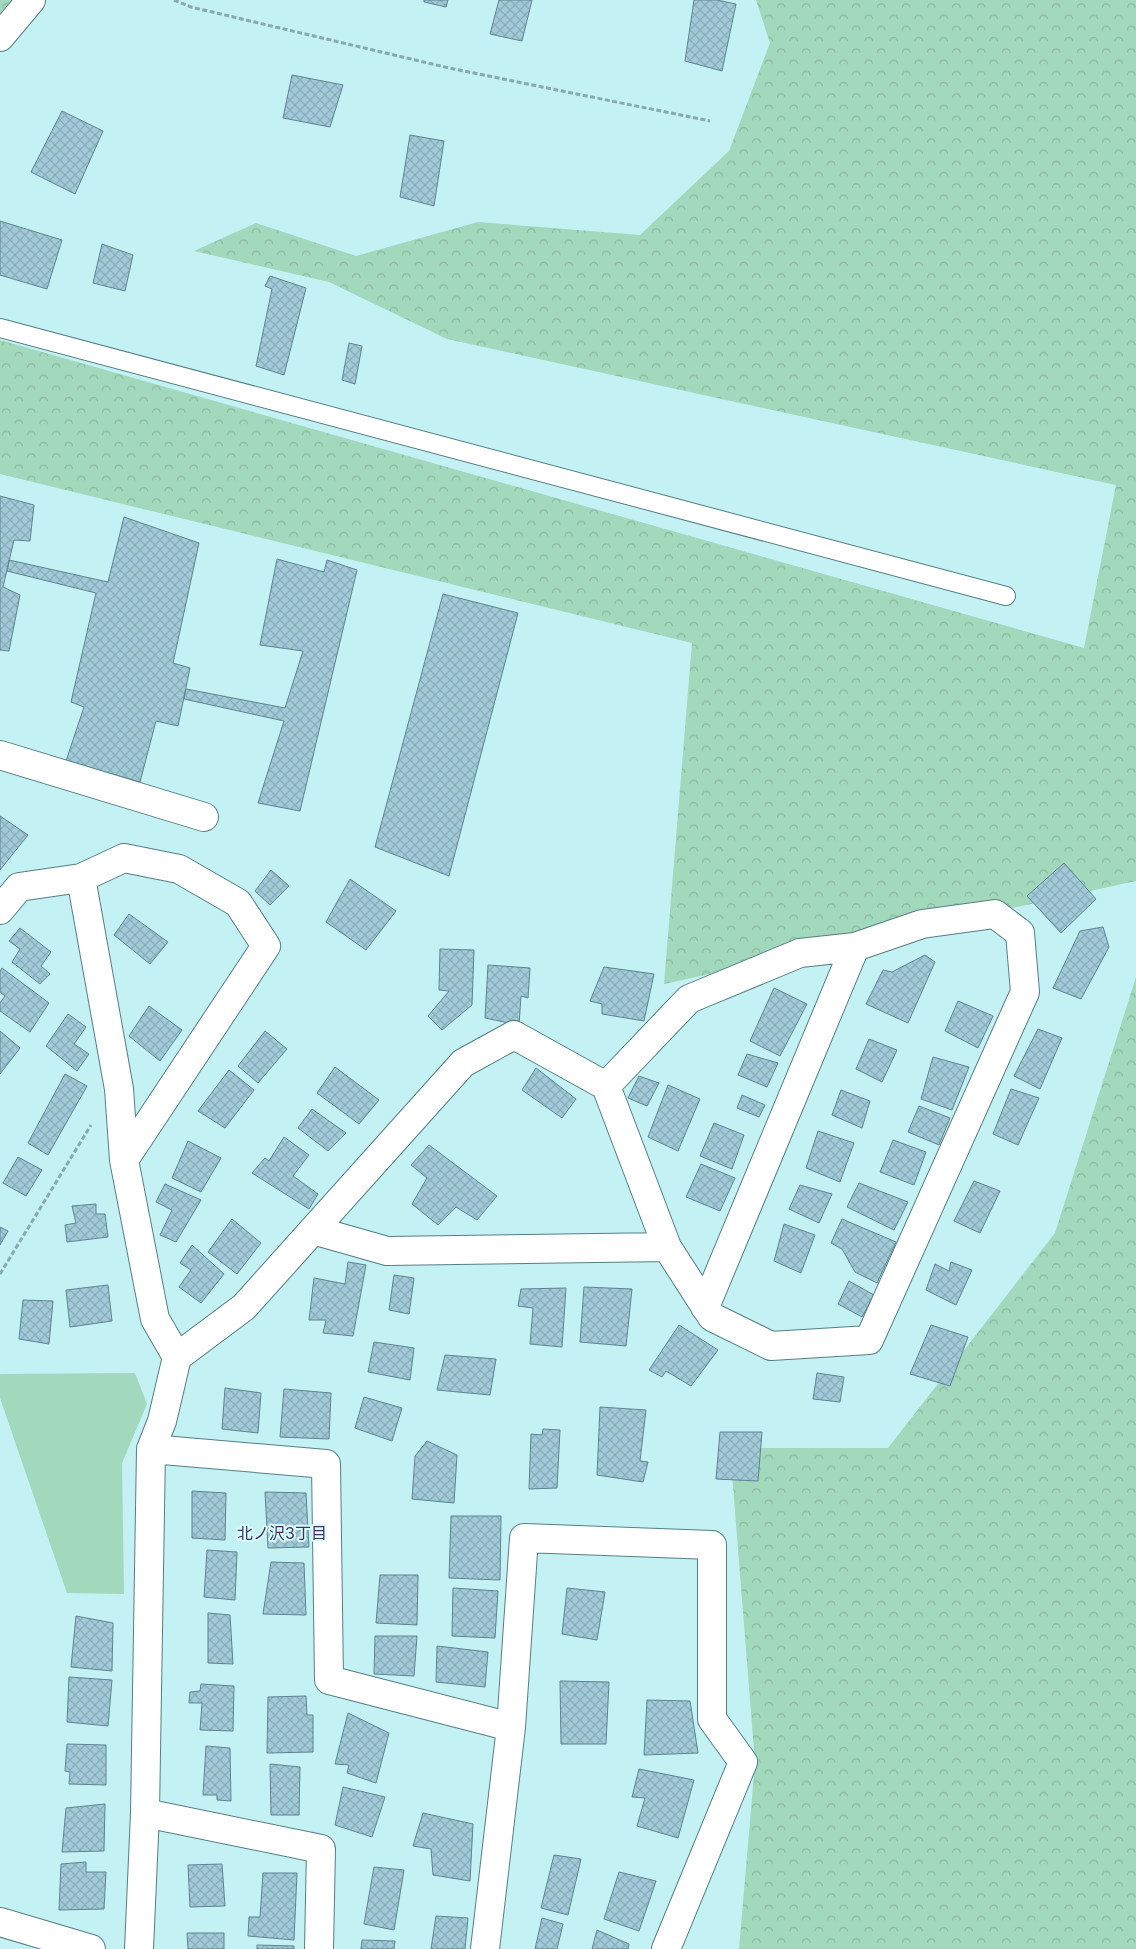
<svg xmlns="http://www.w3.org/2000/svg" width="1136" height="1949" font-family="Inter,'Noto Sans JP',sans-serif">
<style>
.forest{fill:url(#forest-crowns)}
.park{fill:#a2d8bb}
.building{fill:url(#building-cross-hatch);stroke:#5d8491}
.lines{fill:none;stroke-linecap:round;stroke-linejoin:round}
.service-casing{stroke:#547f82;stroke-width:20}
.minor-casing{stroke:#547f82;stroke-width:30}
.tertiary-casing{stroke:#547f82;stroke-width:30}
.path{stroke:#86aaad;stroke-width:3;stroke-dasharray:5 2.5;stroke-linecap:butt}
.service{stroke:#fff;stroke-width:18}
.minor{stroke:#fff;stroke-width:28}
.tertiary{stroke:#fff;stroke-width:28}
.labels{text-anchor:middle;stroke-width:4;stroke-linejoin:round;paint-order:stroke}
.neighbourhood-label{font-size:16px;fill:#432e69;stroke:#d8fdfe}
</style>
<defs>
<pattern id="forest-crowns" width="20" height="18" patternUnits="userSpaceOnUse" patternTransform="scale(1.25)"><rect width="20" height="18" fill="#a2d8bb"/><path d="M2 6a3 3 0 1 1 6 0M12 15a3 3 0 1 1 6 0" fill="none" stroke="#8ab9a0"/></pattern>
<pattern id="building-cross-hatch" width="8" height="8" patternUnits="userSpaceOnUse" patternTransform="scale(1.25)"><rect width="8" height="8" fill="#a1cad8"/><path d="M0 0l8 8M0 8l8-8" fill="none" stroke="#8aadb9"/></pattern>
</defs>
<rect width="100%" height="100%" fill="#c3f1f4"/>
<!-- forest -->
<path class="forest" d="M0,0H14L0,17Z
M756,0H1136V881L664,984L692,643L0,474V340L1084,648L1116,485L447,339L329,282L194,251L256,223L356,256L478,222L640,235L729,151L770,43Z
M1136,977V1949H739L755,1763L730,1448H888L1055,1233Z"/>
<!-- park -->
<path class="park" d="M135,1373L147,1404L122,1463L124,1594L67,1593L0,1398V1374Z"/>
<!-- building -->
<path class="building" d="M424,0H448L446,7L424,2Z
M499,0H532L522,41L490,34Z
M694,0H717L736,4L722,71L685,61Z
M292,75L343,85L330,127L283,118Z
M62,111L103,131L75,194L31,172Z
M410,135L444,141L434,206L400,197Z
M0,221L62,240L47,289L0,275Z
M102,244L133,255L125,291L93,283Z
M270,276L306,288L284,375L256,366L272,289L265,286Z
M349,343L362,346L355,384L342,380Z
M0,496L34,505L30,541L14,540L3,587L20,595L9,651L0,650Z
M124,517L199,543L173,663L190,668L178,726L156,721L140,782L66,761L84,707L71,702L96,593L7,571L9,560L108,582Z
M277,559L324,572L327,560L357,570L300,811L258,803L284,721L184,699L186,689L285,708L303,651L260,645Z
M443,594L518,613L449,876L375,847Z
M0,816L28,835L0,870Z
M1064,863L1096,899L1061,933L1027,896Z
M271,870L289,886L270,905L255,891Z
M350,879L396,911L366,950L326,922Z
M129,914L168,942L150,964L114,935Z
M1103,927L1109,947L1081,999L1053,988L1080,931Z
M20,928L51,952L41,966L50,974L40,984L12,962L20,949L9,941Z
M440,949L474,950L472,1005L442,1030L428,1016L449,991L439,990Z
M925,955L935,962L908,1023L866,1004L883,970L892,972Z
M488,965L530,968L528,998L521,996L519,1025L485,1018Z
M604,967L654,974L644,1021L602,1014V1004L590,1001Z
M2,968L49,1003L30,1032L0,1011V1003L5,996L0,992V971Z
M774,988L807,1004L780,1056L750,1041Z
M958,1001L993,1016L978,1048L945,1031Z
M149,1006L182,1030L160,1061L129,1036Z
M68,1014L86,1027L74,1044L89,1054L77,1071L46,1046Z
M1038,1029L1062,1038L1040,1089L1014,1076Z
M0,1031L20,1048L0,1074Z
M265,1031L287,1049L258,1083L238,1066Z
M869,1039L897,1050L882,1082L856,1069Z
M747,1054L778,1063L767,1087L738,1075Z
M933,1057L969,1067L952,1110L921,1099Z
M335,1067L379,1100L359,1124L317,1093Z
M536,1068L576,1099L562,1118L522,1090Z
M229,1070L254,1090L225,1128L198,1111Z
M65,1074L87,1086L48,1155L28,1143Z
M639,1076L659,1083L647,1106L628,1098Z
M668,1085L700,1099L678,1151L648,1137Z
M1011,1089L1039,1098L1018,1145L993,1134Z
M841,1090L870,1101L862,1128L832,1115Z
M742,1095L765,1105L759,1117L737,1108Z
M919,1106L950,1118L939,1145L908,1132Z
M312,1109L346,1133L328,1151L298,1128Z
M714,1123L744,1135L732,1169L700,1156Z
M818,1131L854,1143L840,1182L806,1168Z
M284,1137L309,1155L293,1176L318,1194L309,1209L252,1173L265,1158L269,1161Z
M893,1140L926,1152L914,1185L880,1172Z
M188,1141L221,1158L201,1192L172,1178Z
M429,1145L497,1196L477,1220L456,1207L438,1225L412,1204L427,1178L411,1165Z
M18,1157L42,1170L26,1196L3,1183Z
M701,1164L735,1178L720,1211L686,1197Z
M974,1181L1000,1191L980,1233L954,1221Z
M859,1183L908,1202L894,1230L847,1207Z
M165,1184L201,1200L176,1242L160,1235L172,1210L156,1202Z
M800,1185L832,1194L819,1223L789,1209Z
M96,1204V1214H105L108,1237L67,1242L65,1225L76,1223L72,1206Z
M232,1219L261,1243L237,1274L208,1252Z
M842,1219L896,1242L877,1283L855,1272L842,1249L831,1243Z
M784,1224L815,1235L801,1273L774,1261Z
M0,1227L8,1231L0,1245Z
M192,1245L224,1274L201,1303L179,1287L191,1270L180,1263Z
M348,1262L366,1265L353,1336L323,1333L326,1320H309L314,1278L345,1284Z
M951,1262L972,1270L956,1305L926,1290L935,1264L949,1271Z
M394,1275L414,1278L409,1314L389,1310Z
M849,1281L874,1295L862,1317L838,1304Z
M108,1285L112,1321L70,1327L66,1290Z
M584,1287L632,1289L626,1346L580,1342Z
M566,1288L562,1347L530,1344L533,1308L518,1306L521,1289Z
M23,1300L53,1301L49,1344L19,1339Z
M679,1325L718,1350L691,1386L666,1371L662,1377L649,1370Z
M931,1325L968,1337L950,1386L910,1374Z
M374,1342L414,1348L410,1380L368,1372Z
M445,1355L496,1359L490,1395L437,1390Z
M817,1373L844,1377L840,1402L813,1399Z
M225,1388L261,1393L258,1433L222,1429Z
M284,1389L331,1393L329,1439L280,1437Z
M364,1397L402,1408L392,1441L355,1428Z
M600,1407L646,1410L640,1461L648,1462L643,1482L597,1475Z
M543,1429L560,1430L557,1488L529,1489L531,1434L542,1435Z
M720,1432H762L758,1481L716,1479Z
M427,1441L457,1455L454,1503L412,1499L415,1456Z
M192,1491L226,1493L225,1540L192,1538Z
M265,1492L306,1493L309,1547L268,1548Z
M451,1516H501L500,1580L449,1578Z
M207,1550L237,1552L235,1600L204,1597Z
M271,1562L304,1563L306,1615L263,1614Z
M380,1575H418L417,1625L376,1623Z
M453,1588L498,1591L495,1638L452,1636Z
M567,1588L605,1592L597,1640L562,1634Z
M208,1613L230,1615L233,1664L208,1663Z
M76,1616L113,1623L112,1671L71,1667Z
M375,1636H417L414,1676L374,1674Z
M437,1646L488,1652L485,1687L436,1682Z
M69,1677L112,1680L108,1726L67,1722Z
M560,1681L609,1682L606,1744H561Z
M201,1684L234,1686L233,1731L200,1730L202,1703H189L190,1692L200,1691Z
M306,1696L307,1715H313V1752L267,1753L268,1697Z
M647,1700L690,1701L698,1753L644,1755Z
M348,1713L389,1733L376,1783L347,1773L349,1765L335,1764Z
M67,1744L106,1745V1785L69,1784L70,1772L65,1771Z
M206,1746L230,1748L231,1801L217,1800V1795H203Z
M270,1764L300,1767L299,1815H271Z
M639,1769L694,1780L678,1838L637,1826L645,1798L632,1797Z
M343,1787L385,1797L372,1837L335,1825Z
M105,1804L104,1851L62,1852L66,1808Z
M423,1813L473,1824L470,1881L433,1875L431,1849L413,1846Z
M554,1855L581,1859L568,1915L541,1908Z
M86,1862V1872H106L104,1909L59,1910L61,1864Z
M222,1864L225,1906L190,1907L188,1865Z
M374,1867L404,1870L394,1930L364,1924Z
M619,1872L656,1881L639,1931L604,1919Z
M263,1873H297L294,1940L248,1936L249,1917H260Z
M436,1916L468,1918L465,1949H431Z
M542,1918L563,1924L557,1949H535Z
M597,1930L629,1944L628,1949H592Z
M187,1933H224V1949H188Z
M362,1940L395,1941L394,1949H361Z
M257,1945L294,1946V1949H257Z"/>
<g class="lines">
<!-- service casing -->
<g class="service-casing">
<path id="service" d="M0,328L1006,596"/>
</g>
<!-- minor casing -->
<g class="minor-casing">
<path id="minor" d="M0,755L204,817
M81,878L119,1089L124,1160L155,1319L177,1357L162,1421L151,1449L145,1813L139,1949
M0,910L19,887L81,878L124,858L179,869L238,903L266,946L124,1160
M313,1230L387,1251L667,1247
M705,1307L855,947
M177,1357L244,1307L463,1063L514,1035L606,1086L667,1247L712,1317L771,1346L869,1340L1025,992L1020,933L995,914L922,924L855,947L800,953L689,999L606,1086
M151,1449L326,1464L329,1680L511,1727
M145,1813L321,1849L319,1949
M0,1922L91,1949
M485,1949L511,1727L524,1538L712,1545V1719L743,1762L666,1949"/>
</g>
<!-- tertiary casing -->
<g class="tertiary-casing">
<path id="tertiary" d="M0,37L31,0"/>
</g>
<!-- path -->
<path class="path" d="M174,0L191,7L449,68L710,121
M0,1274L91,1125"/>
<!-- service -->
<use href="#service" class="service"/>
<!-- minor -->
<use href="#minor" class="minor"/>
<!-- tertiary -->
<use href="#tertiary" class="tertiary"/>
</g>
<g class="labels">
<!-- neighbourhood labels -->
<g class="neighbourhood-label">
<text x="282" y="1539">北ノ沢3丁目</text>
</g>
</g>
</svg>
